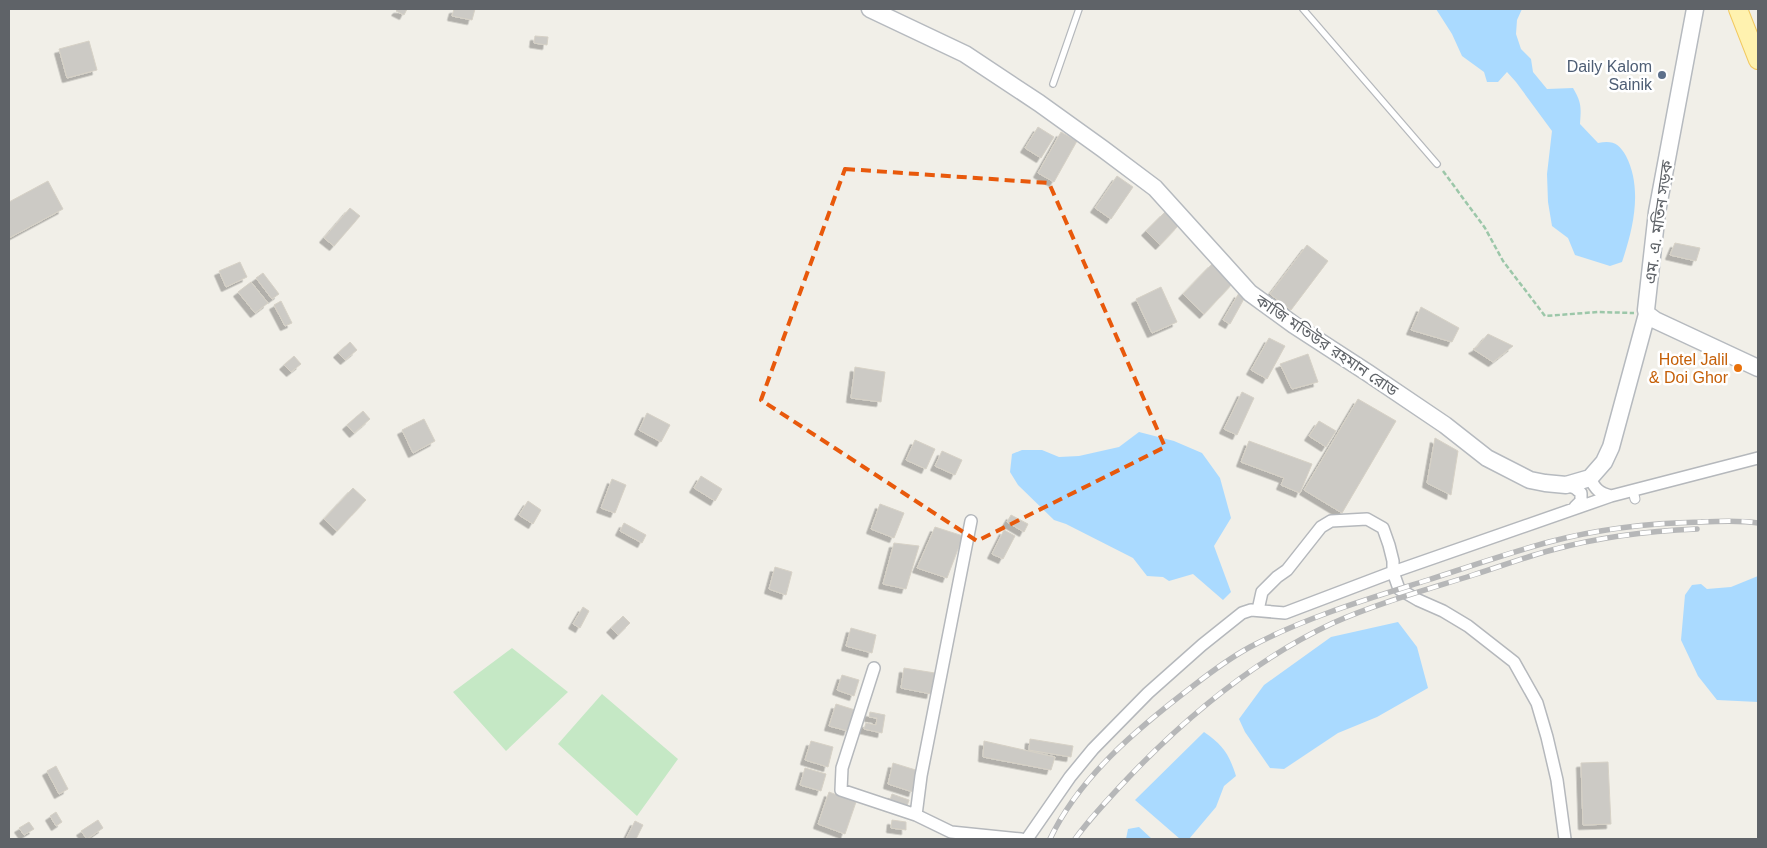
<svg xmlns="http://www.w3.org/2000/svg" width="1767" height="848" font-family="Helvetica,'Noto Sans Bengali',sans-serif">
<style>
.green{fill:#c5e8c5}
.water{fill:#aadaff}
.building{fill:#cccac5;stroke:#d6d1c6;filter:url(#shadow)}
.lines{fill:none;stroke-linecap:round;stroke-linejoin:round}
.service-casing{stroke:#b5b8bc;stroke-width:8}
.pedestrian-casing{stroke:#b5b8bc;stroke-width:11}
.minor-casing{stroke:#b5b8bc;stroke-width:14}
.secondary-casing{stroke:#b6babf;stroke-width:19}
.primary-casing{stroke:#f2c960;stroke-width:20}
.path{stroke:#9cc7a9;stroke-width:2.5;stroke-dasharray:5 2.5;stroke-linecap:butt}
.service{stroke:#fff;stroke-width:5.5}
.pedestrian{stroke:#fff;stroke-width:9}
.minor{stroke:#fff;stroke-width:11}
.secondary{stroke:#fff;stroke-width:16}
.primary{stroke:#fff2af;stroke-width:18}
.rail-casing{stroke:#b6b7b8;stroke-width:5.5}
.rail{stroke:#fff;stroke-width:4;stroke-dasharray:11;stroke-linecap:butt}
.marked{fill:none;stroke:#e8590c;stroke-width:4;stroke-dasharray:10 6;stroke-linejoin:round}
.service-dot{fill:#5c6f8a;stroke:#fff;stroke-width:2}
.food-dot{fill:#e8710a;stroke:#fff;stroke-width:2}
.labels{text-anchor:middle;stroke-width:5;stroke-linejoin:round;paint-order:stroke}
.service-label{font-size:16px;fill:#4e5e75;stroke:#fff;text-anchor:end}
.street-label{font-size:16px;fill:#5f6368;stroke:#fff}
.food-label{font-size:16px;fill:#c56008;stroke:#fff;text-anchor:end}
</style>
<defs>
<filter id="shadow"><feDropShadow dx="-4.5" dy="4.5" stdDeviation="0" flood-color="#0004"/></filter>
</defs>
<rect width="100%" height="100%" fill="#f1efe8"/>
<!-- green -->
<path class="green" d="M512,648L568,692L506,751L453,692Z
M602,694L678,759L637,816L558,744Z"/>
<!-- water -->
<path class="water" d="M1436,9H1522L1517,20L1516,34L1521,49L1531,59L1533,72L1547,89L1573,88C1582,103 1581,108 1580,124L1598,143C1612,140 1619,143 1626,156C1643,189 1633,229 1622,262L1610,266L1575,255L1568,238L1552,226L1548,202L1547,174L1552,131L1516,82L1507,72L1498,82H1487L1484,72L1462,56L1452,34Z
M1139,432L1174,441L1202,453L1220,478L1231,518L1214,546L1231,592L1223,600L1193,574L1169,581L1163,577L1147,576L1133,558L1066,524L1054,520L1018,485L1010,472L1012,454L1022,450H1042L1059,457L1079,456L1119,447Z
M1758,576V702L1717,700L1698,676L1681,640L1685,595L1692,585L1701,584L1707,589L1731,587Z
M1398,622L1417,647L1428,688L1377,717L1338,733L1284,769L1270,768L1245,732L1239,719L1264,685L1331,637Z
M1204,732C1223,745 1229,754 1236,776L1224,786L1216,807L1189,839H1180L1135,800Z
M1139,827L1152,839H1126L1128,829Z"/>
<!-- building -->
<path class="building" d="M398,9H407L404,15L396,11Z
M454,9H475L472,20L452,16Z
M535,36L548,37L547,45L534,43Z
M89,41L97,70L67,78L59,49Z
M1038,127L1054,137L1041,158L1025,148Z
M1061,132L1077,141L1054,182L1038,173Z
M1117,176L1133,187L1111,219L1095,208Z
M48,181L63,209L9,238V202Z
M350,208L360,216L334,246L324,238Z
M1165,212L1179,225L1160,245L1146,231Z
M1675,243L1700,248L1696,261L1670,255Z
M1307,245L1328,261L1291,310L1270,294Z
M240,262L247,277L226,287L219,271Z
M1213,263L1234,282L1204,314L1183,294Z
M263,273L279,294L272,299L256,278Z
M251,282L268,303L255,313L238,292Z
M1161,287L1177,322L1152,333L1136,299Z
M1239,293L1245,297L1230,324L1223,320Z
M281,301L292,323L285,326L274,305Z
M1421,307L1459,328L1452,342L1411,330Z
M1488,334L1513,346L1493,362L1473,349L1477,347Z
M1269,338L1285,346L1267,379L1251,370Z
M350,342L357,350L345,360L338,353Z
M1308,354L1318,382L1292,389L1280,364Z
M294,356L301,364L291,372L284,365Z
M855,367L885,372L881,402L851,398Z
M1242,392L1254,398L1237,435L1224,429Z
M1358,399L1396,421L1342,513L1304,490Z
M363,411L370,419L354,433L347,425Z
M647,413L670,425L661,442L639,430Z
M424,419L435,441L413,453L402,430Z
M1319,421L1336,431L1326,447L1309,436Z
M1435,438L1458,451L1451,495L1427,483Z
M915,440L935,449L926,469L906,460Z
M1249,441L1312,464L1300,493L1281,485L1284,478L1241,462Z
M942,451L962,460L955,475L935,466Z
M701,476L722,489L715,501L694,488Z
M612,479L626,485L615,513L601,508Z
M353,488L366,500L337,531L324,519Z
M528,501L541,510L533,524L519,515Z
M880,504L904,513L894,538L871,529Z
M1011,515L1028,524L1024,532L1007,522Z
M624,523L646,535L642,543L620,531Z
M935,527L963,536L947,578L917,568Z
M1004,530L1015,536L1003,559L992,554Z
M894,543L919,546L906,589L883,584Z
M775,567L792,572L786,595L769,589Z
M583,607L589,611L580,628L573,624Z
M623,616L630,623L618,635L611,628Z
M851,628L876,635L872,653L846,646Z
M904,668L935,673L931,694L901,688Z
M842,675L859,680L854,696L837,690Z
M836,704L855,710L848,731L829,726Z
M870,712L885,715L882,733L864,729L866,723L876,725L877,718L869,717Z
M1030,739L1073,746L1071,757L1029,750Z
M811,741L833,747L828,767L805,760Z
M984,741L1055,757L1051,770L983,757Z
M1608,762L1611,824L1583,825L1581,763Z
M893,763L919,771L913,792L888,784Z
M56,766L68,789L59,794L47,771Z
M805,768L826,774L821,791L800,785Z
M829,792L856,802L845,834L818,824Z
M892,794L909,800L906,809L889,803Z
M56,812L62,822L56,826L50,816Z
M98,820L103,828L87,839L81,831Z
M892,820L906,822V830L891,828Z
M635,821L643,825L636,839H626Z
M29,822L34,829L24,835L19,828Z"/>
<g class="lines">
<!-- service casing -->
<g class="service-casing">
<path id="service" d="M1303,9L1437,164
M1053,84L1079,9"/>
</g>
<!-- pedestrian casing -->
<g class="pedestrian-casing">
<path id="pedestrian" d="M1633,491L1635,499"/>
</g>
<!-- minor casing -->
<g class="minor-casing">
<path id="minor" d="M1590,478C1595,489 1599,493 1611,496L1758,458
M1566,485L1575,488L1581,493V501L1575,507
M971,521L921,776L916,815L951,832L1021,839
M1258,610L1262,592L1277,577L1287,570L1321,527L1331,521L1367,519L1383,528L1389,545L1393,561V572L1399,589L1418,600L1443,611L1468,626L1514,662L1537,703L1547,737L1557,780L1565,839
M874,668L842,768L841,790L916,815
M1027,839L1070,777L1093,749L1148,693L1202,645L1242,613L1251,610L1285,613L1393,572L1611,496"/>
</g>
<!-- secondary casing -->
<g class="secondary-casing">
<path id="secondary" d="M870,9L965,54L1039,103L1103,149L1155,188L1250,293L1294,325L1368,373L1445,425L1487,458L1530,480L1545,483L1566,485L1590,478L1604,462L1611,447L1647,314
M1695,9L1657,212L1646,310L1647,314L1655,320L1758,368"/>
</g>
<!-- primary casing -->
<g class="primary-casing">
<path id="primary" d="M1738,9L1758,60"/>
</g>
<!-- path -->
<path class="path" d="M1443,171L1485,228L1503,261L1545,316L1598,312L1634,313"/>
<!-- service -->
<use href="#service" class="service"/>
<!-- pedestrian -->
<use href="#pedestrian" class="pedestrian"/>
<!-- minor -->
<use href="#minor" class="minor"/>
<!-- secondary -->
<use href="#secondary" class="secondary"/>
<!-- primary -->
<use href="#primary" class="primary"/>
<!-- rail casing -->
<g class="rail-casing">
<path id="rail" d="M1050,839C1080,776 1138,728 1193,686C1211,672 1230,658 1250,647C1306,617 1368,599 1428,580C1468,567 1508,553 1549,542C1598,529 1650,523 1701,522C1720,521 1740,520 1758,523
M1075,839C1091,817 1110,797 1129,777C1188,715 1256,659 1333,623C1378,603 1426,590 1473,575C1499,567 1525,557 1552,550C1599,537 1648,531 1697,529"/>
</g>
<!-- rail -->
<use href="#rail" class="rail"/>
</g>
<!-- marked area -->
<path class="marked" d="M845,169L1049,183L1165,447L977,541L761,400Z"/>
<!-- markers -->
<circle class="service-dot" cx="1662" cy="75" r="5"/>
<circle class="food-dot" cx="1738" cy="368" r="5"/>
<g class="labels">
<!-- service labels -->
<g class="service-label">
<text x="1652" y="72">Daily Kalom<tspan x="1652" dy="18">Sainik</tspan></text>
</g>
<!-- street labels -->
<g class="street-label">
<text transform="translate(1658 222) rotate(-82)" y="6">এম. এ. মতিন সড়ক</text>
<text transform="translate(1327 345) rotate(34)" y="6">কাজি মতিউর রহমান রোড</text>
</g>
<!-- food labels -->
<g class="food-label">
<text x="1728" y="365">Hotel Jalil<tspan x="1728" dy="18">&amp; Doi Ghor</tspan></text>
</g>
</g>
<!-- border -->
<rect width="1767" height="848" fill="none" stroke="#5f6368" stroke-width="20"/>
</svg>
